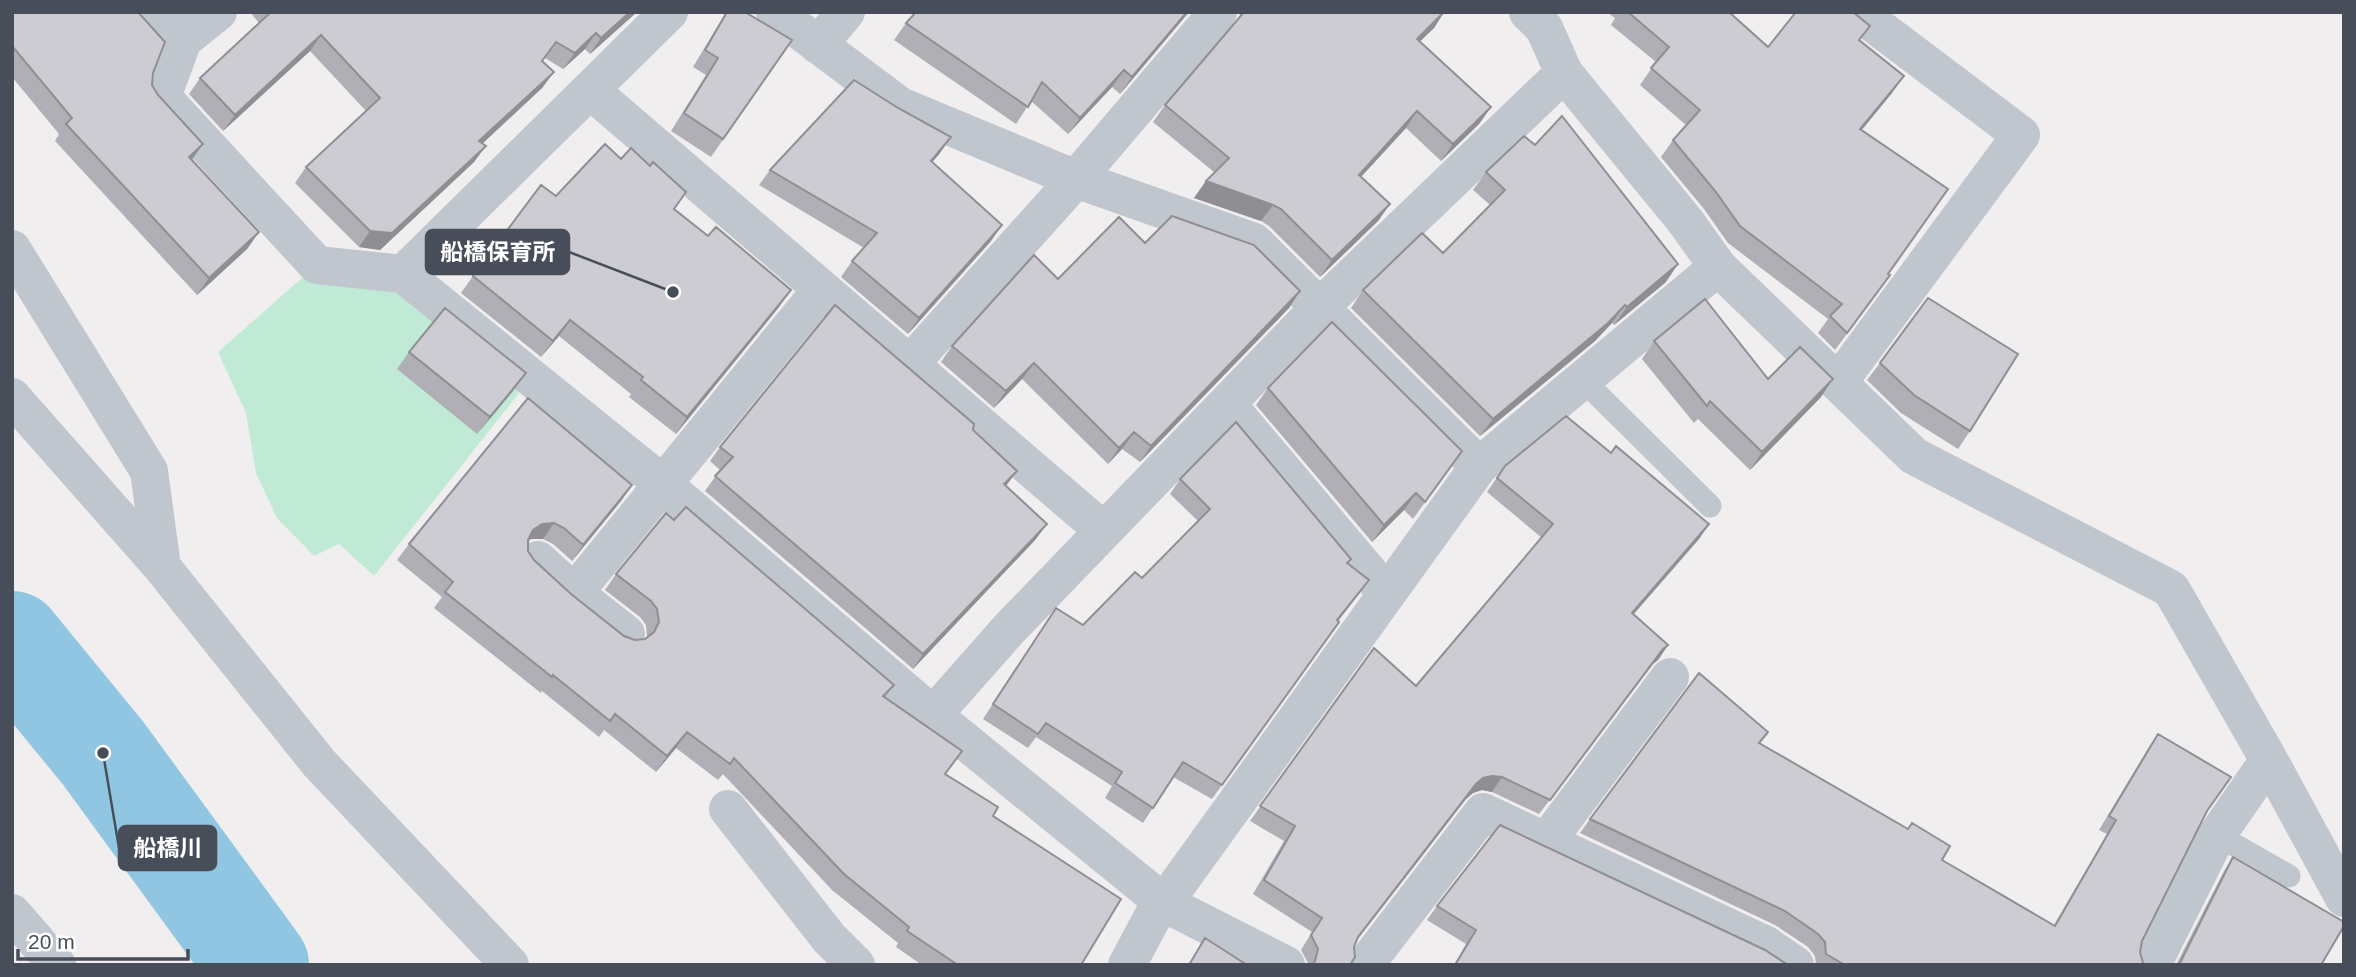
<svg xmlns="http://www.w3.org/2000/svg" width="2356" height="977" font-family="Arial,'Noto Sans JP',sans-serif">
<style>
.green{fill:#c0ead6}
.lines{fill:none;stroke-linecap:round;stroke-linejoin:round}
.river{stroke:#91c6e2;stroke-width:102}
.service{stroke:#c0c6ce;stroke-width:23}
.minor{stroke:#c0c6ce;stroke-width:38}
.wall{fill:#afafb5}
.shaded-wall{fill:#8f8f93}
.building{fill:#ccccd2;stroke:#8f8f93;stroke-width:2}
.leader{fill:none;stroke:#484e59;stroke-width:2.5}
.callout-dot{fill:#484e59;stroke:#fff;stroke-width:2.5}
.callout{fill:#484e59;stroke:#484e59;stroke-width:2.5}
.callout-label{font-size:23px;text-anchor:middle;font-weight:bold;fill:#fff}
</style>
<rect width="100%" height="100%" fill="#f0eeee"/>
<!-- green -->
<path class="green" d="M317,265L403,274L531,378L374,576L339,544L314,556L277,518L256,473L246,413L218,352Z"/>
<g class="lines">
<!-- river -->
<path class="river" d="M12,642L103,753L258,965"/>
<!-- service -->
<path class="service" d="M1583,380L1710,506
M2217,835L2289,876"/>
<!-- minor -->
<path class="minor" d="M161,12L183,40L162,97L317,265L403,274L663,484L933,715L1164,903L1286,965
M775,12L900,106L1076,179L1254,242L1479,466
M1528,12L1544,28L1564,73L1686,222L1718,267L1914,456L2171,589L2269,760L2344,898
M183,40L218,12
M818,45L846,12
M590,90L1104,531
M12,249L149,471L162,567
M403,274L669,12
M910,364L1076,179L1218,12
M1838,383L2021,135L1858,12
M12,397L162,567L319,763L510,965
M1227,404L1387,594
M538,560L574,593L626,634
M574,593L822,289
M933,715L1009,629L1320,307L1564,73
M728,809L829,938L856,965
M1546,842L1670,677
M12,913L57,965
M1127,965L1159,905L1164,903L1479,466L1718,267
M1365,965L1483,812L1766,945L1795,965
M2152,965L2217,835L2269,760"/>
</g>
<!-- wall -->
<path class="wall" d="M12,12L153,73L152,85L192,160L259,232L247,249L197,295L55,141L59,134L12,77Z
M250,12H637L590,54L585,49L563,69L545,58L542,62L554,72L542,88L483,143L474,162L380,250L359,247L295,183L306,167L366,111L310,51L223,131L189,94L200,78L259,23Z
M726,12H745L792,40L711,157L671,131L706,75L693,67Z
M1189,12L1120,94L1112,87L1068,134L1031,101L1016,124L894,40L906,23Z
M1239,12H1444L1434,28L1420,41L1491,107L1479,124L1441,161L1406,128L1361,177L1390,204L1378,221L1320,277L1269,226L1261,221L1194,198L1206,181L1214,172L1153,122L1165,105L1238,20L1240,15Z
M1607,12H1729L1768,47L1860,41L1892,93L1862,130L1888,274L1878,292L1835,350L1818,333L1828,319L1728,243L1704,209L1661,157L1673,140L1687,126L1640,85L1656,62L1611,25L1615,18Z
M940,153L932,162L991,241L908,334L841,277L852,261L864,248L759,185L770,170Z
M1486,172L1666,282L1614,325L1612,323L1595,341L1480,436L1351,308L1363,290L1443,253L1490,205L1473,190Z
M674,209L708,236L791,290L779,307L676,434L629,397L631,394L559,336L541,357L461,293L473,276Z
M1145,243L1300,291L1289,308L1140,462L1122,449L1108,464L1022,379L994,408L941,362L952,346L1058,279Z
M1654,341L1768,379L1821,397L1750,470L1698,419L1694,423L1642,359Z
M409,352L513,391L477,434L397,369Z
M1880,363L1970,431L1958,449L1901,413L1867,380Z
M1268,388L1462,451L1413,519L1404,510L1372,542L1256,405Z
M973,430L1036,539L913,669L705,491L720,470L710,461L720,447Z
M1611,453L1709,524L1699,539L1634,614L1668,645L1658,660L1653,664L1539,814L1492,792L1482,790L1473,793L1466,799L1357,940L1354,947L1350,965H1307L1308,963L1301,950L1312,932L1253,894L1284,841L1250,821L1374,648L1416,686L1542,538L1487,492L1505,466Z
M1180,479L1348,563L1369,580L1338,621L1329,636L1212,799L1173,777L1143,823L1105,798L1112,786L1036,737L1028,748L983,719L1056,608L1083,625L1142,578L1198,521L1170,494Z
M632,485L621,501L572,561L553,544L543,539H531L528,542V551L534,560L571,594L624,636L635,640L645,639L647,637L646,625L640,617L605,590L616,574L894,685L885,698L945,774L993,816L1081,965H922L896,947L898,943L832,890L723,774L718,780L676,748L656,772L604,730L599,737L542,691L541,693L434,608L442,597L397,560L409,544Z
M1768,732L1760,743L1942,860L2054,925L2107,834L2099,830L2149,747L2158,734L2207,811L2142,941L2140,952L2143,963L2146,965H1816L1815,956L1808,947L1775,925L1580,833L1590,819Z
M2233,857L2321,965H2176L2224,871Z
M1437,906L1788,965H1454L1466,944L1427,920Z
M1205,938L1247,965H1188Z"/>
<!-- shaded-wall -->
<path class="shaded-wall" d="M630,12H637L590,54L601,38Z
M1187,12H1189L1120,94L1132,77Z
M1444,12L1434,28L1405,56L1417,39Z
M596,33L585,49L563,69L575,53Z
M321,35L310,51L223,131L235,115Z
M1124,70L1112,87L1068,134L1080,118Z
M554,72L542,88L468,157L479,141Z
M1904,76L1892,93L1848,146L1860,129Z
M1491,107L1479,124L1441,161L1453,144Z
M1417,111L1406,128L1347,192L1359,175Z
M951,137L940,153L920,177L931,161Z
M203,144L191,161L189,157Z
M486,146L474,162L380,250L359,247L370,231Z
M1206,181L1273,205L1261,221L1194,198Z
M1390,204L1378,221L1320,277L1332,260Z
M1002,225L991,241L908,334L919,318Z
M259,232L247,249L197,295L209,278Z
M1678,264L1666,282L1614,325L1627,307Z
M791,290L779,307L676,434L687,417Z
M1300,291L1289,308L1140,462L1151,446Z
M1625,305L1612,323L1595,341L1480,436L1493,419Z
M570,320L559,336L541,357L553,341Z
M1034,363L1022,379L994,408L1006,391Z
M526,373L513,391L477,434L490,417Z
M1833,379L1821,397L1750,470L1762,452Z
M1134,432L1122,449L1108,464L1119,448Z
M1017,471L1006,486L1004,484Z
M632,485L621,501L572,561L583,545Z
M1416,493L1404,510L1372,542L1384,525Z
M554,523L543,539H531L521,546L533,530L542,524Z
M1047,524L1036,539L913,669L923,654Z
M1709,524L1699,539L1622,627L1632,613Z
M1369,580L1359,594L1327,635L1337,620Z
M1668,645L1658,660L1653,664L1539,814L1663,649Z
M687,732L676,748L656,772L667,756Z
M1492,776L1502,777L1492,792L1482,790L1473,793L1466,799L1348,952L1476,784L1483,778Z"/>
<!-- building -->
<path class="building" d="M12,12H138L165,42L153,73L152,85L158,95L203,144L189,157L259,232L209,278L66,124L72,118L12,46Z
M271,12H630L601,38L596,33L575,53L556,42L542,61L554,72L479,141L486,146L392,233L370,231L306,167L380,98L321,35L235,115L200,78Z
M727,12H745L792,40L723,139L684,113L718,58L705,50Z
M916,12H1187L1132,77L1124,70L1080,118L1042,82L1028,107L906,23Z
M1244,12H1444L1417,39L1491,107L1453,144L1417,111L1359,175L1390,204L1332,260L1281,209L1273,205L1206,181L1229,158L1165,105Z
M1628,12H1729L1768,47L1796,12H1853L1870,26L1859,40L1904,76L1860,129L1948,189L1888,274L1890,275L1847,333L1830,316L1842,304L1740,226L1716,192L1673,140L1700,110L1651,68L1669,47Z
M854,80L898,108L951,137L931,161L1002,225L919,318L852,261L877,233L770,170Z
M1562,116L1678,264L1627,307L1625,305L1608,323L1493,419L1363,290L1422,233L1443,253L1505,190L1486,172L1524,136L1535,145Z
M605,144L621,159L631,148L650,166L653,162L686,192L674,209L708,236L716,227L791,290L687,417L641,380L643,377L570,320L553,341L473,276L541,185L556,196Z
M1172,216L1254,245L1300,291L1151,446L1134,432L1119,448L1034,363L1006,391L952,346L1034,255L1058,279L1119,217L1145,243Z
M1928,298L2018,354L1970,431L1914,395L1880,363Z
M1705,299L1768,379L1800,347L1833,379L1762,452L1710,401L1707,406L1654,341Z
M835,305L974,424L973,430L1017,471L1004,484L1047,524L923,654L715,476L733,457L720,447Z
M445,308L526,373L490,417L409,352Z
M1332,322L1462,451L1425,502L1416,493L1384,525L1268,388Z
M528,398L632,485L583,545L564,528L554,523L542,524L533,530L528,540V551L534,560L571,594L624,636L635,640L645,639L654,632L659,622L657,609L651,601L616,574L666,513L674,520L686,507L894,685L883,696L962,751L945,774L998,807L993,816L1121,899L1081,965H958L907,931L909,927L844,874L734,758L730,764L687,732L667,756L615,714L610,721L553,675L552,677L445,592L453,582L409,544Z
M1566,416L1611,453L1616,446L1709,524L1632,613L1668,645L1663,649L1550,800L1502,777L1492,776L1483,778L1476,784L1358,937L1354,947L1355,957L1350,965H1312L1315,961L1318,949L1311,935L1322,918L1264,880L1295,826L1260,806L1374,648L1416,686L1553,524L1497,478L1505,466Z
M1236,422L1351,559L1347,563L1369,580L1337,620L1339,622L1222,785L1183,762L1153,808L1115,783L1122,772L1046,723L1038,734L993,704L1056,608L1083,625L1135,572L1142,578L1210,509L1180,479Z
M1699,673L1768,732L1759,743L1908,829L1912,823L1950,846L1942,860L2055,926L2116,820L2109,816L2158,734L2231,777L2207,811L2142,941L2140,952L2143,963L2146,965H1845L1826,954L1825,942L1818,934L1785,911L1590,819Z
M1500,825L1765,950L1788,965H1455L1476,930L1437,906Z
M2233,857L2344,922V926L2321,965H2178L2181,961Z
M1205,938L1247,965H1189Z"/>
<!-- callouts -->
<path class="leader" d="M673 292L569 252M103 753L119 848"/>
<g class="callout-dot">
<circle cx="673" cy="292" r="7"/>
<circle cx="103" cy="753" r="7"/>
</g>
<g class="callout">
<rect x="426" y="230" width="143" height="44" rx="7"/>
<rect x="119" y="826" width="97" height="44" rx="7"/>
</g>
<g class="callout-label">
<text x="498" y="260">船橋保育所</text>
<text x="168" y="856">船橋川</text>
</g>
<!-- border -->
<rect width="2356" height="977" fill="none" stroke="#484e59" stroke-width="28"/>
<!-- scale -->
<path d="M18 949v10h170v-10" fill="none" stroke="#484e59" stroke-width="3.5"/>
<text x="28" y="949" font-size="21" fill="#484e59" stroke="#ffffff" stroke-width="5" paint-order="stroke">20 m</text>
</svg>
